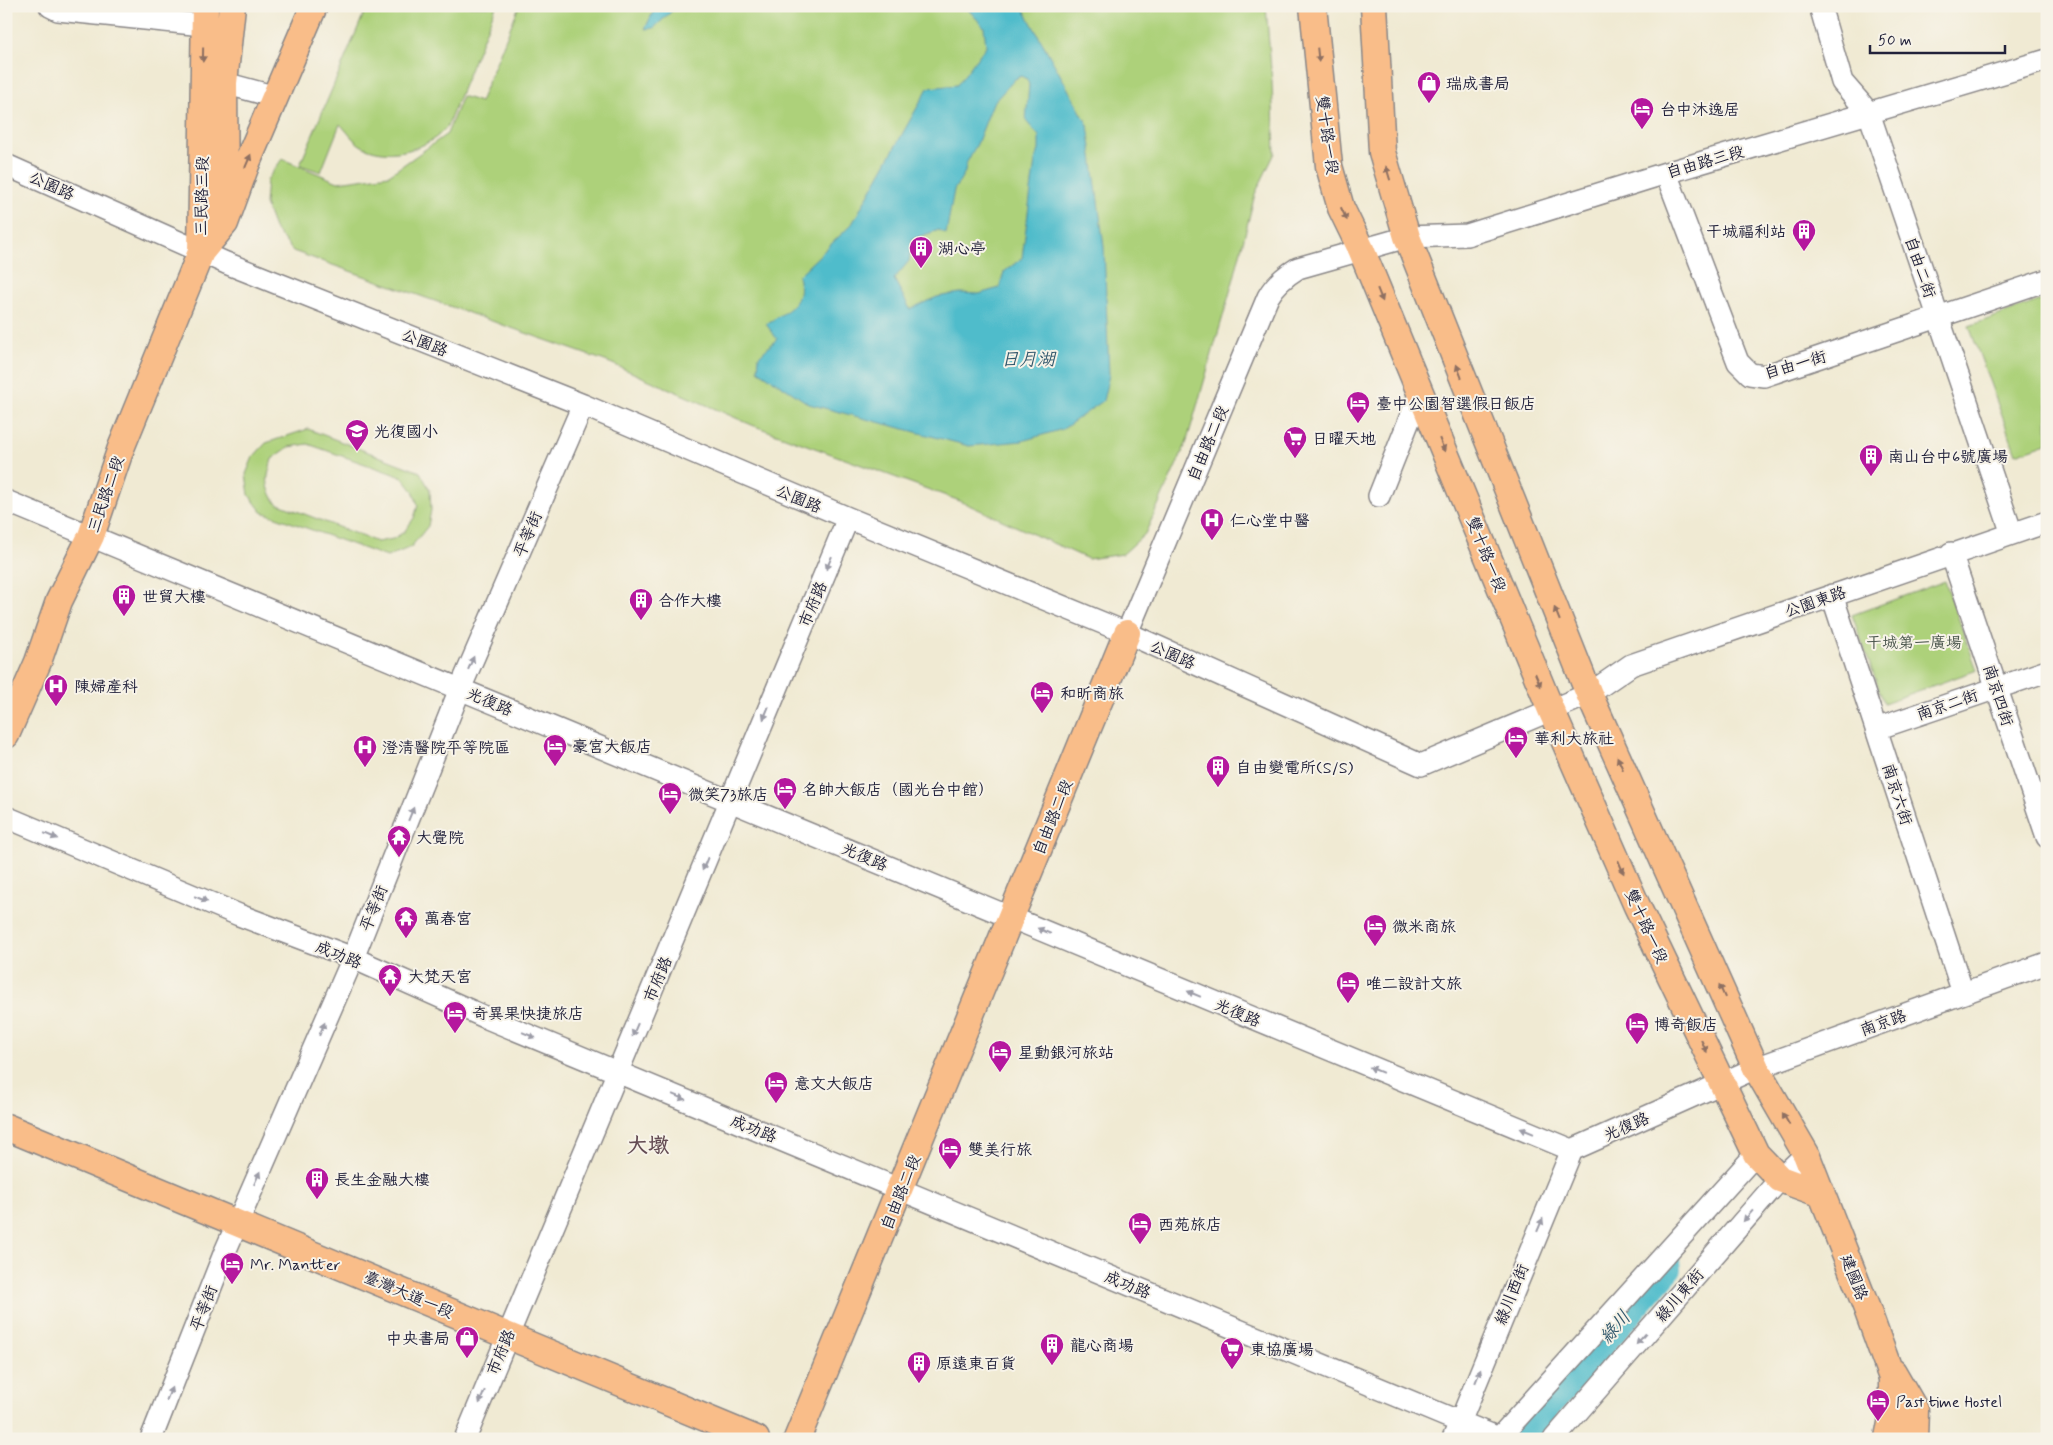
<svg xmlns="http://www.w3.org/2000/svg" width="2053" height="1445" font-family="Mynerve,'LXGW WenKai TC',sans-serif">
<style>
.green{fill:#add17a;stroke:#687a5a;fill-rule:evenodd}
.water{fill:#50bccb;stroke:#396f83;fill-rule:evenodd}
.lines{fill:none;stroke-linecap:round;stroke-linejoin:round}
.river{stroke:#50bccb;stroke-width:32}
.minor-casing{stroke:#898687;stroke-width:24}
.major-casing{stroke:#898687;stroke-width:29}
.minor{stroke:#fff;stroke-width:21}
.major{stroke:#f9bd89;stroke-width:26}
.oneway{fill:#8e7062}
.oneway2{fill:#9c9ca7}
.labels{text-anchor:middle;stroke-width:4;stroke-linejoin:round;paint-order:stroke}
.poi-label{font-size:16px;fill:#22223b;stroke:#f7f3e8;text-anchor:start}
.street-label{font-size:16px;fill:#22223b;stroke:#f7f3e8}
.park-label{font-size:16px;fill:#4c574e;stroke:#f7f3e8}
.water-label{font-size:18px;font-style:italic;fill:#32586d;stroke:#f7f3e8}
.district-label{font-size:21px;font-weight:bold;fill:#644c54;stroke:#f7f3e8}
</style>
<rect width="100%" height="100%" fill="#f7f3e8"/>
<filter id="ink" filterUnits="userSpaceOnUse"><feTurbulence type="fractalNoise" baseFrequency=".02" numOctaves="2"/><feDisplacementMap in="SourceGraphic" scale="10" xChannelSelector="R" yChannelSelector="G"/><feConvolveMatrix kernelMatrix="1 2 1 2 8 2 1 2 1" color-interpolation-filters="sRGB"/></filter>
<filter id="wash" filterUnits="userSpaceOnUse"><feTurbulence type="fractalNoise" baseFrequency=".0096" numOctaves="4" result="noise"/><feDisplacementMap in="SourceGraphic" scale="20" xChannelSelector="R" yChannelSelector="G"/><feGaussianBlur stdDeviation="1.12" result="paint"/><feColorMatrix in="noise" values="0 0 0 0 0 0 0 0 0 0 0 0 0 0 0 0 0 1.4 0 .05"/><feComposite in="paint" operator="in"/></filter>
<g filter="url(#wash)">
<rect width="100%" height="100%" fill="#f0ead3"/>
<!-- green -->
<path class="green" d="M367,6H496L447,127C442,131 438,137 432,140C412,153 383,157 362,146C353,141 347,131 340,124L321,172L300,165Z
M519,6H1266L1272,82L1275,153L1255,194L1234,278L1186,444L1145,534L1123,554L1088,559L960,501L752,425L608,362L293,251L274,228L265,204L267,180L282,159L338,182L389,175L447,134L462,96L480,102Z
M2047,298V443L2016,454L1969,326Z
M308,429L420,472L430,490L431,510L428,526L411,547L387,557L262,512L249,495L246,474L253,457L266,443ZM308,444L402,477L413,491L418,505L414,518L404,532L393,539L377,542L276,503C264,484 267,479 272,459L289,447Z
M1945,581L1977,670L1884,703L1852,615Z"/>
<!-- water -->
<path class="water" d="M656,6H677L654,28L645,29Z
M965,6H1022L1088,125L1104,247L1109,375L1103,401L1063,429L1022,441L969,446L809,404L758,370L759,356L777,339L766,324C788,310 805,305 798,276L852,224L928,88L957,85L986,46L984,27ZM1021,76L1027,79L1029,85L1026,121L1039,136V150L1035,161L1022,258L1004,272L999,288L979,294L960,293L937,297L910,309L894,279L909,261L912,239L939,230L946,234L954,190L965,172L966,164L977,144L993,103L1015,79Z"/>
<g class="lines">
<!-- river -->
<path class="river" d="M1516,1439L1666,1268"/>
</g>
</g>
<g filter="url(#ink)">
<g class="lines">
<!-- minor casing -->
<g class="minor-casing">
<path id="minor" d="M50,6L58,10L203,25
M1820,6L1842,82L1869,113L2012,534
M224,83L276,97
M6,165L226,263L583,405L848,518L1127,633L1421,765L1589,694L1631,665L2047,522
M1666,173L1738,362L1750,374L1764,376L2047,280
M1379,496L1420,393
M6,501L1572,1150L1756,1068L2047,963
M1951,553L2047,837
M1832,595L1963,993
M1127,633L1268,297C1275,284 1285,276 1298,268L1407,237L1467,235L1666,173L2047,60
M1876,729L2047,671
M6,817L239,915L353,958L487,1018L1501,1439
M1499,1438L1756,1154
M151,1439L224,1254L353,958L460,689L583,405
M465,1439L848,518
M1453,1439L1572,1150
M1554,1439L1780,1179L1806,1154"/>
</g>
<!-- major casing -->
<g class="major-casing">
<path id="major" d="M1313,6L1329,166L1341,208L1361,249L1551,710L1637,906L1756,1154L1780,1179L1821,1194
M1374,6L1382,152L1407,237L1589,694L1756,1068L1806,1154L1867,1309L1892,1378V1418L1888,1439
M225,207L224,83L232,6
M201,252L205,6
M6,735L38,662L59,601L91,536L121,448L201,252L225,223L246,165L314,6
M6,1127L756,1439
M1893,1372L1915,1410L1914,1439
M797,1439L1127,633"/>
</g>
<!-- minor -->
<use href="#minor" class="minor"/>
<!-- major -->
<use href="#major" class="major"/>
</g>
<!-- one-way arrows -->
<defs><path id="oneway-solid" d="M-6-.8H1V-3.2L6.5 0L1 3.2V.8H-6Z" transform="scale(1.25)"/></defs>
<g class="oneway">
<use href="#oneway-solid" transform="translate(203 55) rotate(91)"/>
<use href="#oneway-solid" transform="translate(1318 55) rotate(84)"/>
<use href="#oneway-solid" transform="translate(248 161) rotate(-67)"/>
<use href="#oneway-solid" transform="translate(1388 173) rotate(-107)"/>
<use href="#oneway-solid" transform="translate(1344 214) rotate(65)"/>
<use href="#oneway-solid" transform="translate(1380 295) rotate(68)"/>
<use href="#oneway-solid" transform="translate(1459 371) rotate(-111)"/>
<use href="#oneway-solid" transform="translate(1442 445) rotate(68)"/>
<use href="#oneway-solid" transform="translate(1557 614) rotate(-112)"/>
<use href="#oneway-solid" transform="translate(1538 680) rotate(67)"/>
<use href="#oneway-solid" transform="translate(1620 763) rotate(-114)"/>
<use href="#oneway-solid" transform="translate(1621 867) rotate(67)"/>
<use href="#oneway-solid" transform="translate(1722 991) rotate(-114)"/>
<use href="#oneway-solid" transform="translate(1704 1046) rotate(65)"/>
<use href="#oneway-solid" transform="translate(1786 1119) rotate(-120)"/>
</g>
<g class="oneway2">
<use href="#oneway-solid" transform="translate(829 563) rotate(113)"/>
<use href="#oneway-solid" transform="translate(471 663) rotate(-67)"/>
<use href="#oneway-solid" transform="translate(766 713) rotate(112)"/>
<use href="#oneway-solid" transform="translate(411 814) rotate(-68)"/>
<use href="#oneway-solid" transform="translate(51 836) rotate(23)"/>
<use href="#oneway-solid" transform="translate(705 864) rotate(112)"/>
<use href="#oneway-solid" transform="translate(201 899) rotate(23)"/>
<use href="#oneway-solid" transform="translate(1044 931) rotate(-157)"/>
<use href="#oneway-solid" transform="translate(1194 994) rotate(-157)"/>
<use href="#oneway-solid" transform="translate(322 1029) rotate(-67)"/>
<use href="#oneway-solid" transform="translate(635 1030) rotate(113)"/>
<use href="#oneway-solid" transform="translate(529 1035) rotate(22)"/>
<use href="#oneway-solid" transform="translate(1376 1070) rotate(-157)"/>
<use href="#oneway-solid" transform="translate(679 1097) rotate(22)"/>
<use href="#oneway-solid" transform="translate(1527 1131) rotate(-158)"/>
<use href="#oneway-solid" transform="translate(257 1178) rotate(-66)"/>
<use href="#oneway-solid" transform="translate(1748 1216) rotate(131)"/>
<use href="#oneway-solid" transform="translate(1540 1225) rotate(-67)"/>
<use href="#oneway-solid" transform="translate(1641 1339) rotate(131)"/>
<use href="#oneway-solid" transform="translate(1478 1376) rotate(-68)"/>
<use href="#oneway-solid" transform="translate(169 1394) rotate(-68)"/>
<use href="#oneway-solid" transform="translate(482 1397) rotate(112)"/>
</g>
</g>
<!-- icons -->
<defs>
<g id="shop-pin" transform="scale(1.25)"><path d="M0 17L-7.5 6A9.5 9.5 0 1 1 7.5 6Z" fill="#b5179e" stroke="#f7f3e8"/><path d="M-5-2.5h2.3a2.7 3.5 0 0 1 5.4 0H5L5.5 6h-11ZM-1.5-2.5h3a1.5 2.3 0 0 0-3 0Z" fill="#fff"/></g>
<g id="hotel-pin" transform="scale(1.25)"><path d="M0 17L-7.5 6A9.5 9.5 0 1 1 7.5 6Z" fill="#b5179e" stroke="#f7f3e8"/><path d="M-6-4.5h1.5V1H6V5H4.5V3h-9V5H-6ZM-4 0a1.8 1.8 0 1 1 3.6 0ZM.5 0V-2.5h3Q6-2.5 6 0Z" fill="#fff"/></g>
<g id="building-pin" transform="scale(1.25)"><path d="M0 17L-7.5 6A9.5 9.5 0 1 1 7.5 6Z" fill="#b5179e" stroke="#f7f3e8"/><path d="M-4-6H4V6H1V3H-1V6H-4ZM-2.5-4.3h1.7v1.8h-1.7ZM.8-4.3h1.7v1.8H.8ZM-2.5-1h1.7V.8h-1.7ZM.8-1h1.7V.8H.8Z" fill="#fff"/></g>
<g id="school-pin" transform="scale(1.25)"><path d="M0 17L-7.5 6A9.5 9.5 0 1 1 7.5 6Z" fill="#b5179e" stroke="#f7f3e8"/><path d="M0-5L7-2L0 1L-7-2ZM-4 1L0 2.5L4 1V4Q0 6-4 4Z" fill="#fff"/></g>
<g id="supermarket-pin" transform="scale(1.25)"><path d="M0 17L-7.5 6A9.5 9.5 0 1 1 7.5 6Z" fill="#b5179e" stroke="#f7f3e8"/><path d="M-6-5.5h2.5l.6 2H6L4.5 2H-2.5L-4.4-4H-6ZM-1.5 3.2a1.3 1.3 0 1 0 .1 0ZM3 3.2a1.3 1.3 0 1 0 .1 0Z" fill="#fff"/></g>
<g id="hospital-pin" transform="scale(1.25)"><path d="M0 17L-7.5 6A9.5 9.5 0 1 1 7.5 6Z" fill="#b5179e" stroke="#f7f3e8"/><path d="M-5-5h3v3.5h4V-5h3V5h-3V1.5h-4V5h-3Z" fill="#fff"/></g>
<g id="temple-pin" transform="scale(1.25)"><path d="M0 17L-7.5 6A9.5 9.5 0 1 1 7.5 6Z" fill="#b5179e" stroke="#f7f3e8"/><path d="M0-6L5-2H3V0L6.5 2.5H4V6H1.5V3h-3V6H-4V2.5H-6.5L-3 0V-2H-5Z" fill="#fff"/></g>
</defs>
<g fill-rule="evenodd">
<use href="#shop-pin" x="1429" y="83"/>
<use href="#hotel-pin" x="1642" y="109"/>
<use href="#building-pin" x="1804" y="231"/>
<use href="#building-pin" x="921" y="248"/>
<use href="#hotel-pin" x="1358" y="403"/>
<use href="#school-pin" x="357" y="431"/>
<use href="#supermarket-pin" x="1295" y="438"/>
<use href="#building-pin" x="1871" y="456"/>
<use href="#hospital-pin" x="1212" y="520"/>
<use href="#building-pin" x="124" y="596"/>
<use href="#building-pin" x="641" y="600"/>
<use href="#hospital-pin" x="56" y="686"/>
<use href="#hotel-pin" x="1042" y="693"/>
<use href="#hotel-pin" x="1516" y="738"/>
<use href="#hotel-pin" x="555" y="746"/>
<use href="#hospital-pin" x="365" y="747"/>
<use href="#building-pin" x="1218" y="767"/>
<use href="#hotel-pin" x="785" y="789"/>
<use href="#hotel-pin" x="670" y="794"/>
<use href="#temple-pin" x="399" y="837"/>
<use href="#temple-pin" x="406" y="918"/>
<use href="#hotel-pin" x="1375" y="926"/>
<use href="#temple-pin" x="390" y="976"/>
<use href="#hotel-pin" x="1348" y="983"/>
<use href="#hotel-pin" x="455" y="1013"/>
<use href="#hotel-pin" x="1637" y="1024"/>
<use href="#hotel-pin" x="1000" y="1052"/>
<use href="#hotel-pin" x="776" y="1083"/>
<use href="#hotel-pin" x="950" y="1149"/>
<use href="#building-pin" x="317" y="1179"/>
<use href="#hotel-pin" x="1140" y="1224"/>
<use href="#hotel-pin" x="232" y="1264"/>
<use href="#shop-pin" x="467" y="1338"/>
<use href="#building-pin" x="1052" y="1345"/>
<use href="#supermarket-pin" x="1232" y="1349"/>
<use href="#building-pin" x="919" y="1363"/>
<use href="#hotel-pin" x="1878" y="1401"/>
</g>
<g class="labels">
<!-- poi labels -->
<g class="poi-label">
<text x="1446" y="89">瑞成書局</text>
<text x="1660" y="115">台中沐逸居</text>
<text x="1786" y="237" text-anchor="end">干城福利站</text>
<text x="938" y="254">湖心亭</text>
<text x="1376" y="409">臺中公園智選假日飯店</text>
<text x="374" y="437">光復國小</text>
<text x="1312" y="444">日曜天地</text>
<text x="1888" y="462">南山台中6號廣場</text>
<text x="1230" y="526">仁心堂中醫</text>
<text x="142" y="602">世貿大樓</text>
<text x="658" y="606">合作大樓</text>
<text x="74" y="692">陳婦產科</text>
<text x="1060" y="699">和昕商旅</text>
<text x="1534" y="744">華利大旅社</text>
<text x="572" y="752">豪宮大飯店</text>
<text x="382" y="753">澄清醫院平等院區</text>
<text x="1236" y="773">自由變電所(S/S)</text>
<text x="802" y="795">名帥大飯店（國光台中館）</text>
<text x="688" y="800">微笑73旅店</text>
<text x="416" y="843">大覺院</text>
<text x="424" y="924">萬春宮</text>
<text x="1392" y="932">微米商旅</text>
<text x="408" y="982">大梵天宮</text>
<text x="1366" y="989">唯二設計文旅</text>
<text x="472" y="1019">奇異果快捷旅店</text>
<text x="1654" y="1030">博奇飯店</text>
<text x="1018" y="1058">星動銀河旅站</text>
<text x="794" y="1089">意文大飯店</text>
<text x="968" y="1155">雙美行旅</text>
<text x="334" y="1185">長生金融大樓</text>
<text x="1158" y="1230">西苑旅店</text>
<text x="250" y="1270">Mr. Mantter</text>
<text x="450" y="1344" text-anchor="end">中央書局</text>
<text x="1070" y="1351">龍心商場</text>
<text x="1250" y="1355">東協廣場</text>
<text x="936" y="1369">原遠東百貨</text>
<text x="1896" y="1407">Past time Hostel</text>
</g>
<!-- street labels -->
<g class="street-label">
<text transform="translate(1328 135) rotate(82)" y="6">雙十路一段</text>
<text transform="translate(1705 161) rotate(-16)" y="6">自由路三段</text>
<text transform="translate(52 185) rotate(24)" y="6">公園路</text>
<text transform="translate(201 196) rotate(-89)" y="6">三民路三段</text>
<text transform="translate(1921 267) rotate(71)" y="6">自由二街</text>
<text transform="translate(425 342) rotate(22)" y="6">公園路</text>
<text transform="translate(1795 364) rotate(-16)" y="6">自由一街</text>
<text transform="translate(1207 443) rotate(-67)" y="6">自由路二段</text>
<text transform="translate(105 494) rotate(-71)" y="6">三民路二段</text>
<text transform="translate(799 498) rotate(23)" y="6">公園路</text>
<text transform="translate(527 534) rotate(-67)" y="6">平等街</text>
<text transform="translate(1487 554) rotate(68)" y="6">雙十路一段</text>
<text transform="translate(1815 601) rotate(-19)" y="6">公園東路</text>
<text transform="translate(812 604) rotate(-67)" y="6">市府路</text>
<text transform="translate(1173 654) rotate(24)" y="6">公園路</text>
<text transform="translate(1999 695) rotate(72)" y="6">南京四街</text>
<text transform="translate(490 701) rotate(23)" y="6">光復路</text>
<text transform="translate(1947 704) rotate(-19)" y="6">南京二街</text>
<text transform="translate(1898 794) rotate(72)" y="6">南京六街</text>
<text transform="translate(1052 817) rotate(-68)" y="6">自由路二段</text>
<text transform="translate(865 856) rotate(23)" y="6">光復路</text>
<text transform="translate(373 908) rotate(-68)" y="6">平等街</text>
<text transform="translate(1647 926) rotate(65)" y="6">雙十路一段</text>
<text transform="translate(339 954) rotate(22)" y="6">成功路</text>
<text transform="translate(657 979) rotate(-67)" y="6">市府路</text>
<text transform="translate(1238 1012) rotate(23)" y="6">光復路</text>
<text transform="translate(1883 1022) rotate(-20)" y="6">南京路</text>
<text transform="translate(1626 1126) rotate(-24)" y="6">光復路</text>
<text transform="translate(754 1128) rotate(22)" y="6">成功路</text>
<text transform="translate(900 1192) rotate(-68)" y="6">自由路二段</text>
<text transform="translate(1855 1277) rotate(69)" y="6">建國路</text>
<text transform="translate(1128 1284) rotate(22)" y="6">成功路</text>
<text transform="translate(409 1294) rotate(23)" y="6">臺灣大道一段</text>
<text transform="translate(1511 1294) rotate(-68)" y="6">綠川西街</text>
<text transform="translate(1679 1295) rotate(-49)" y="6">綠川東街</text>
<text transform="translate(203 1308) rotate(-69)" y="6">平等街</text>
<text transform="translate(500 1352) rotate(-67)" y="6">市府路</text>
</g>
<!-- park labels -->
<g class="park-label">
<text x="1914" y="648">干城第一廣場</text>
</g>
<!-- water labels -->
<g class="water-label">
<text x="1028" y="365">日月湖</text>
<text transform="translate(1615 1327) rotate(-49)" y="6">綠川</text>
</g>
<!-- district labels -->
<g class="district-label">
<text x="648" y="1152">大墩</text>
</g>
</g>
<!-- margin -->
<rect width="2053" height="1445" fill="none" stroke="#f7f3e8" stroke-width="25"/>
<!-- scale -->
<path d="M1870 45v8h135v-8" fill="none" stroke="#22223b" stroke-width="2.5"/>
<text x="1878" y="45" font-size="15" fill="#22223b" stroke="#f7f3e8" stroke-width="4" paint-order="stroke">50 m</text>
</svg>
